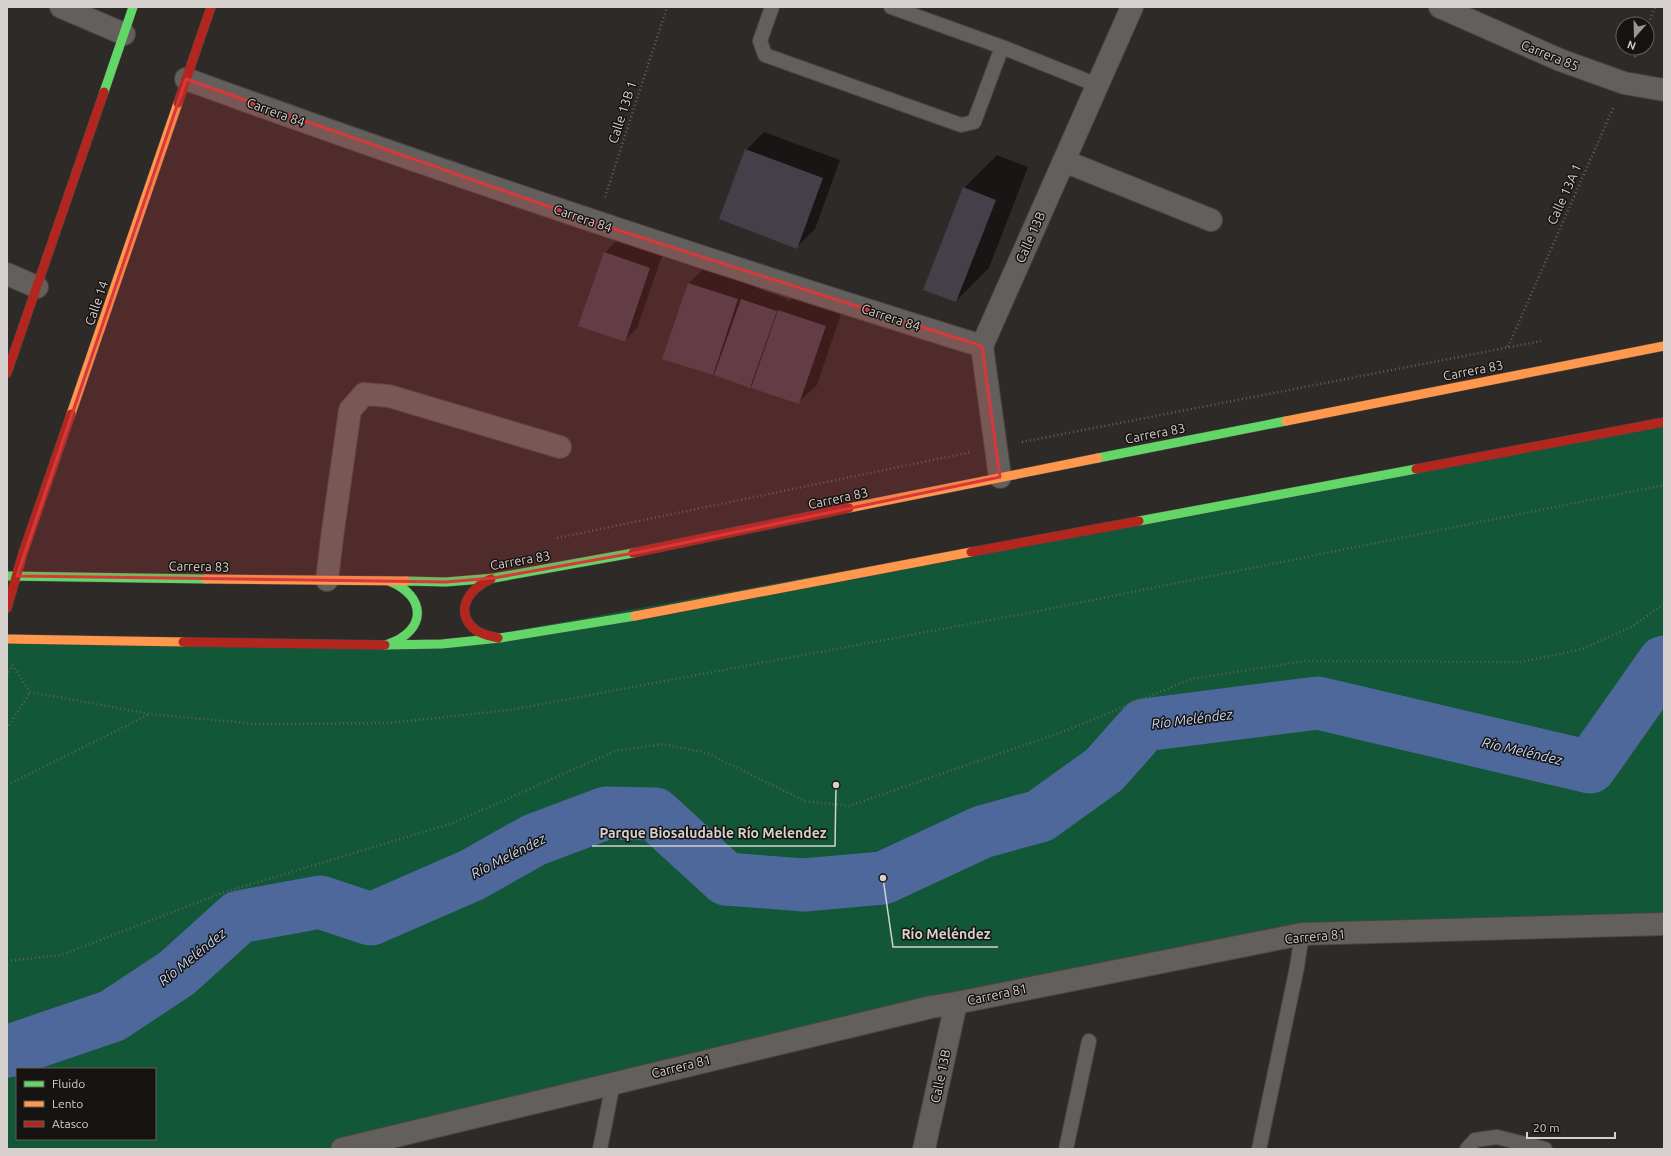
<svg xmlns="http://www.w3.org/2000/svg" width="1671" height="1156" font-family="Ubuntu,sans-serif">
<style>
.green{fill:#125738;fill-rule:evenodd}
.shadow{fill:#0007}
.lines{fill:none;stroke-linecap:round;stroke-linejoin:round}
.river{stroke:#4e689b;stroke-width:53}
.building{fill:#453f49}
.lane-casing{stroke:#484543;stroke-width:16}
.street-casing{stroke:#484543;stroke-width:24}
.fast-casing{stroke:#484543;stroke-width:10}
.slow-casing{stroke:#484543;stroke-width:10}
.jam-casing{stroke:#484543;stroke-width:10}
.path{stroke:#62605e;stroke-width:2.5;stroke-dasharray:1 3;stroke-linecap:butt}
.lane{stroke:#625f5d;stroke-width:14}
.street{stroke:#625f5d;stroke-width:22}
.fast{stroke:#63d668;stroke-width:9}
.slow{stroke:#ff974d;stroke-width:9}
.jam{stroke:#b3261e;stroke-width:9}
.marked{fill:#d63939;fill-opacity:0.2;stroke:#d63939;stroke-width:3;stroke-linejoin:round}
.labels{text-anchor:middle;stroke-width:3;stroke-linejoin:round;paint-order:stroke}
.street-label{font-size:13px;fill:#d6d1cf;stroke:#161311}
.water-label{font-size:14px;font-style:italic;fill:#c5d8f8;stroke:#161311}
.leader{fill:none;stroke:#d6d1cf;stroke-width:1.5}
.callout-dot{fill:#d6d1cf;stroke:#161311;stroke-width:1.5}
.callout-label{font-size:14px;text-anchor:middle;font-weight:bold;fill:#d6d1cf;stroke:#161311;stroke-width:3;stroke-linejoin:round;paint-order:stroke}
</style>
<rect width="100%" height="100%" fill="#2e2a28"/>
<!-- green -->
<path class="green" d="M1664,422V924L1302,934L342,1149H7V639L442,644ZM17,1069H155V1139H17Z"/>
<!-- shadow -->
<path class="shadow" d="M764,132L840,160L815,229L796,248L746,150Z
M997,155L1028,167L989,268L956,301L964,188Z
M617,240L662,256L637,328L624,341L605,253Z
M707,265L756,281L754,287L788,299L787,303L797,292L843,308L817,385L798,403L754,383L750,387L717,370L713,374L689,283Z"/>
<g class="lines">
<!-- river -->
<path class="river" d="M7,1051L12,1050L112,1016L177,973L239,917L320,902L371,919L472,875L534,840L606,813L655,814L726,879L804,885L883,878L982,832L1040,816L1104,770L1144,725L1318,703L1590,767L1664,662"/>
</g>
<!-- building -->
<path class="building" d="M745,149L823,178L797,249L719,219Z
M963,187L996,200L956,302L923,290Z
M604,252L650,268L625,342L578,326Z
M688,283L738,299L713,375L662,359Z
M741,299L777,311L750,388L714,375Z
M778,310L826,326L799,404L751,388Z"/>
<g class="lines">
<!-- lane casing -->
<g class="lane-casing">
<path id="lane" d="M772,7L760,41L765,55L961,125L974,122L1002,47
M891,7L1002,47L1097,85
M600,1149L613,1083
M1066,1149L1089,1041
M1259,1149L1297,967L1302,934
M1467,1149L1475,1140L1497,1137L1545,1149"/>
</g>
<!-- street casing -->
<g class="street-casing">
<path id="street" d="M61,7L124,34
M1440,7L1560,60L1624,83L1664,90
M186,79C449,175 715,263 982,346
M1064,161L1211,220
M7,274L37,287
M1000,477L982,346L1132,7
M327,580L333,530L350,410L364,394L389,396L560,447
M342,1149L931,1007L956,1003L1302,934L1664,924
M924,1149L956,1003"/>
</g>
<!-- fast casing -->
<g class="fast-casing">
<path id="fast" d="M104,92L133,7
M1098,458L1286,421
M1139,521L1416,469
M7,576L206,579
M406,581L446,582L494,578L633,553
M388,644C427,631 427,596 389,581
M385,645L442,644L500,638L635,616"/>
</g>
<!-- slow casing -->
<g class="slow-casing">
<path id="slow" d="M71,414L178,103
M1286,421L1664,346
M849,508L1098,458
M206,579L406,581
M635,616L971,552
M7,639L183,642"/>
</g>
<!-- jam casing -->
<g class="jam-casing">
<path id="jam" d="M178,103L211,7
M7,373L104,92
M1416,469L1664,422
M971,552L1139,521
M633,553L849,508
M491,579C469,588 452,613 477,631C484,635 491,636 498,638
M7,608L23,553L71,414
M183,642L385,645"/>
</g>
<!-- path -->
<path class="path" d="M1647,27L1655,7
M1635,57L1639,48
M605,197L667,7
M1508,347L1614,106
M1022,442L1541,341
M557,538L971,452
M12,665L30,692L150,714L256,724L389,723L510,710L1033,612L1664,485
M7,676L12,665
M7,729L30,692
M7,785L150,714
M7,961L61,955L222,893L453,823L615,751L663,744L707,753L805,801L849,806L1065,731L1191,679L1305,661L1521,662L1582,649L1633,626L1664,604"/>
<!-- lane -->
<use href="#lane" class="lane"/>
<!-- street -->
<use href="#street" class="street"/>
<!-- fast -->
<use href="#fast" class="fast"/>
<!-- slow -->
<use href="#slow" class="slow"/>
<!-- jam -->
<use href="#jam" class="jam"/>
</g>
<!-- marked area -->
<path class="marked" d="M186,79L596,223L982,346L1000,477L645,551L494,578L446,582L17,576Z"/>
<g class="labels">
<!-- street labels -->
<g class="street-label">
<text transform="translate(1550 55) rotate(22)" y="5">Carrera 85</text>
<text transform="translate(276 112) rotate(20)" y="5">Carrera 84</text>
<text transform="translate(622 112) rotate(-72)" y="5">Calle 13B 1</text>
<text transform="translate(1564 194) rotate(-66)" y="5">Calle 13A 1</text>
<text transform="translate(583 218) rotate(19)" y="5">Carrera 84</text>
<text transform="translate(1030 237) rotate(-66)" y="5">Calle 13B</text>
<text transform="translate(96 303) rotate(-71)" y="5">Calle 14</text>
<text transform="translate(891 317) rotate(18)" y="5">Carrera 84</text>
<text transform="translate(1473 370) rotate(-11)" y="5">Carrera 83</text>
<text transform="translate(1155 433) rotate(-11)" y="5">Carrera 83</text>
<text transform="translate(838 498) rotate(-12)" y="5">Carrera 83</text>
<text transform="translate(520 560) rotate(-10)" y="5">Carrera 83</text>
<text transform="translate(199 566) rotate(1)" y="5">Carrera 83</text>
<text transform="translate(1315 936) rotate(-5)" y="5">Carrera 81</text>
<text transform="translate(997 994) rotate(-12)" y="5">Carrera 81</text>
<text transform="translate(681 1066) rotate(-14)" y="5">Carrera 81</text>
<text transform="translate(940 1076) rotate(-78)" y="5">Calle 13B</text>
</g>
<!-- water labels -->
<g class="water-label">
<text transform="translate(1192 719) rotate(-7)" y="5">Río Meléndez</text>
<text transform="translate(1522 751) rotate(13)" y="5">Río Meléndez</text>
<text transform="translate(508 856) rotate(-27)" y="5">Río Meléndez</text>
<text transform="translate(192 957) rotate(-39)" y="5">Río Meléndez</text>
</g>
</g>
<!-- callouts -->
<path class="leader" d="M836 785L835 846H592M883 878L893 947H998"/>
<g class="callout-dot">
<circle cx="836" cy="785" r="4"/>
<circle cx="883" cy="878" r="4"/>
</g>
<g class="callout-label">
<text x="713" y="838">Parque Biosaludable Río Melendez</text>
<text x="946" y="939">Río Meléndez</text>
</g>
<!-- border -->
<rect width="1671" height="1156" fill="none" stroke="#d6d1cf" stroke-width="16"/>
<!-- legend -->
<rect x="16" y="1068" width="140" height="72" fill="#161311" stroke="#635f5d"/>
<rect x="24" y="1081" width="20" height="6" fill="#63d668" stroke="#635f5d"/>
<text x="52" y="1088" font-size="12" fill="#d6d1cf">Fluido</text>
<rect x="24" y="1101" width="20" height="6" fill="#ff974d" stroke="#635f5d"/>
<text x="52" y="1108" font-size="12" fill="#d6d1cf">Lento</text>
<rect x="24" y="1121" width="20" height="6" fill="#b3261e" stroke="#635f5d"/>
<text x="52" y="1128" font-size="12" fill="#d6d1cf">Atasco</text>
<!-- north arrow -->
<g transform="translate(1635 36) rotate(200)"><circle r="19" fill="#161311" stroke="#635f5d"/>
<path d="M0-3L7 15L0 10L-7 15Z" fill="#9b9795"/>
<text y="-6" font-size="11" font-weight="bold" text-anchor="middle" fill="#d6d1cf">N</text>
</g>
<!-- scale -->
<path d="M1527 1132v6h88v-6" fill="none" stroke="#d6d1cf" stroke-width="2"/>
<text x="1533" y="1132" font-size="12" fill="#d6d1cf" stroke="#161311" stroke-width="3" paint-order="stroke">20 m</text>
</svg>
